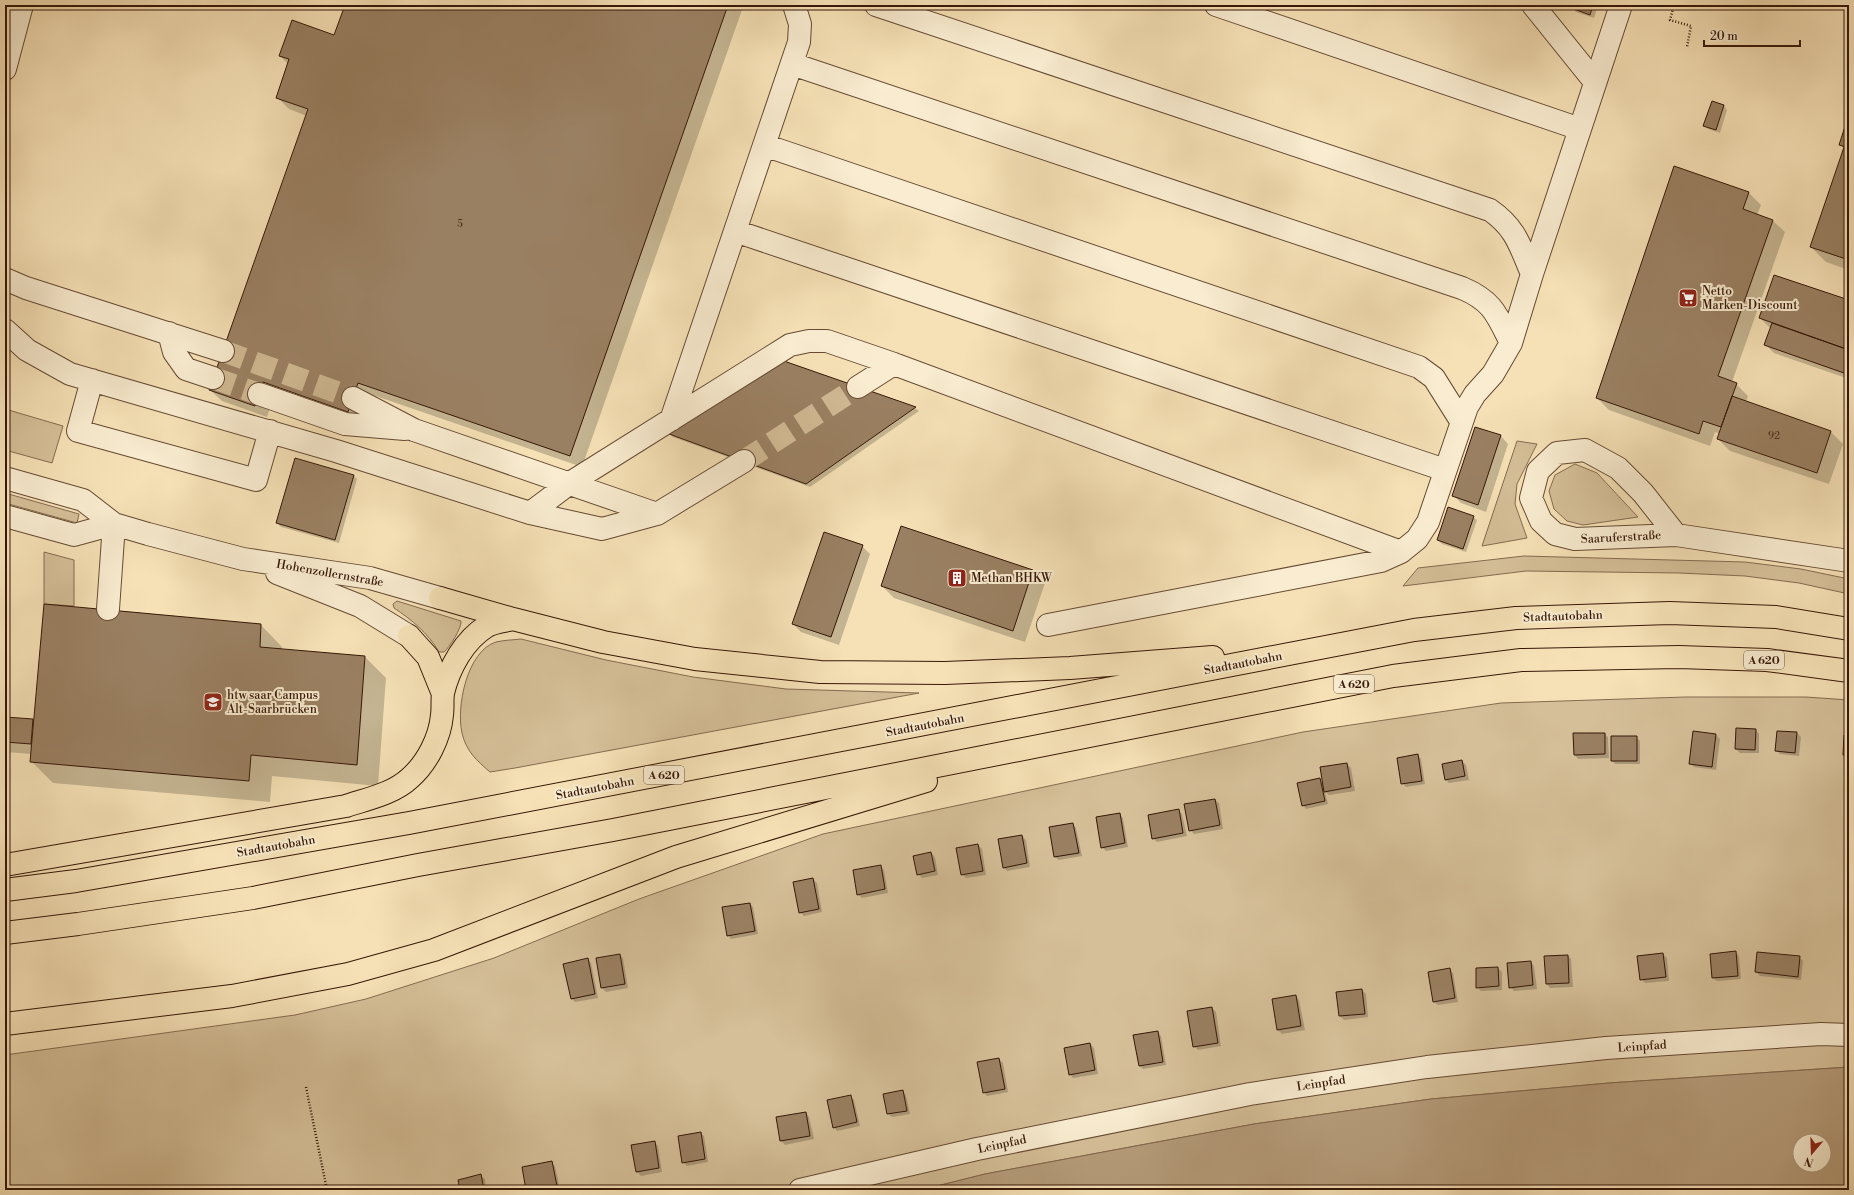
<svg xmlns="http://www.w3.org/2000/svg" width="1854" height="1195" font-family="'Libre Bodoni',serif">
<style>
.green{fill:#d5bf98;stroke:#866b50}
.water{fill:#b59c7a;stroke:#82674c;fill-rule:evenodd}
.shadow{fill:#0003}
.building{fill:#9a8062;stroke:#361707}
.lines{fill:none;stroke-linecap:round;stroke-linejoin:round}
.minor-tunnel{stroke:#d0b993;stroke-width:22;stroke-dasharray:22 11;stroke-linecap:butt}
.minor-casing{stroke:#664a33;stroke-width:24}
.highway-casing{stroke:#361707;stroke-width:24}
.path{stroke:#361707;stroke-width:2.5;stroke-dasharray:1 2;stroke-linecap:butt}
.minor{stroke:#f9ecd0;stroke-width:22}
.highway{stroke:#f6e1b6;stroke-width:22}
.labels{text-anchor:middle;stroke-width:4;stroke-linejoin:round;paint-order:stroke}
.number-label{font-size:10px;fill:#4f311e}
.shield{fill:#f9ecd0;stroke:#705743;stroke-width:1}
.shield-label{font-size:11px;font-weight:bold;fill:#361707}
.poi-label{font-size:12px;fill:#361707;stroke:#f9ecd0;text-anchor:start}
.street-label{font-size:12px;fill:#361707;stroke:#f9ecd0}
</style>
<rect width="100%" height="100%" fill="#f6e1b6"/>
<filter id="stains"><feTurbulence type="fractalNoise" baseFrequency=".005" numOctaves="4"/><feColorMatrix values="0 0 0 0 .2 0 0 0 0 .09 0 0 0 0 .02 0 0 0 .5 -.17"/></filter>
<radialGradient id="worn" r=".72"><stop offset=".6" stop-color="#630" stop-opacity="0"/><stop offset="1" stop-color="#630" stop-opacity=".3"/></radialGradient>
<!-- green -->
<path class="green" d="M5,409L63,426L52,463L5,450Z
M1517,441L1537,444L1517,484L1515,504L1527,538L1482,546Z
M1575,464L1597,473L1638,517L1583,525L1567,521L1554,509L1549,491L1555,475Z
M5,493L79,514L77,523L5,503Z
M44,552L74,560V606L44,604Z
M1524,556L1745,562L1801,569L1849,579V594L1799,583L1745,576L1679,573L1526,571L1403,586L1418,568Z
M397,601L461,621C462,628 449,648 444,652H439C428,633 412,620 394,608L393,604Z
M521,639L606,660L693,677L786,689L919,693L515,768L490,772C477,761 466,751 462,733C456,707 467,651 496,642C504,640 513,640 521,639Z
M1685,697H1806L1849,700V1067L1609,1083L1431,1099L1254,1124L985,1174L921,1190H5V1055L295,1015L366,999L494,958L639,899L823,834L1303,732L1501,703Z"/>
<!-- water -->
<path class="water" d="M1849,1067V1190H921L985,1174L1254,1124L1431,1099L1609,1083ZM1800,1141H1824V1165H1800Z"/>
<!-- shadow -->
<path class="shadow" d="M346,5H741L743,7L582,467L370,394L360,423L275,393L267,417L222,401L210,390L307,116L289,109L277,97L288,64L280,56L335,37Z
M1573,5H1598L1594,18L1576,12L1572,8Z
M1712,102L1724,106L1727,110L1720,133L1708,129L1704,126Z
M1849,117V270L1826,262L1811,247L1845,149L1840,144Z
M1675,168L1749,193L1761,205L1757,215L1773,221L1785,232L1732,382L1736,384L1748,396L1746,402L1831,432L1843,444L1829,484L1730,451L1718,439L1720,434L1715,432L1710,446L1609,410L1597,398Z
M1849,301V379L1774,353L1766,345L1771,329L1760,318Z
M781,362L915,408L919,411L810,487L673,437L670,434Z
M1501,436L1508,444L1486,512L1461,503L1453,495Z
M354,476L357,479L339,543L281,527L277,523Z
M1473,517L1477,520L1466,552L1442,544L1438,540Z
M901,527L1033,571L1045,583L1025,642L894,598L882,586Z
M862,546L870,554L839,645L801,632L793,624Z
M45,605L261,625L282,647V650L365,657L386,678L378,786L272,776L270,802L53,783L31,761L32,754L5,752V718L33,720L35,722Z
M1756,730L1759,734V753H1740L1736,749Z
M1694,732L1716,735L1720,739L1716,770L1694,767L1690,763Z
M1797,733L1801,737L1799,756L1780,754L1777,751Z
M1604,734L1608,737L1609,758L1578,759L1575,755Z
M1845,736L1849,737V759L1844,755Z
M1636,737L1640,741V764H1615L1612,760Z
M1418,755L1421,759L1425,784L1406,787L1402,783Z
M1462,761L1466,765L1469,780L1449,783L1446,780Z
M1347,764L1351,768L1355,791L1329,795L1325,792L1328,804L1306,809L1303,805L1320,779L1323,783Z
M1215,800L1219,803L1223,829L1194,834L1190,830Z
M1178,810L1182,814L1187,836L1157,842L1153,838Z
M1119,814L1123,818L1128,847L1106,851L1102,847Z
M1073,824L1076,828L1082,856L1059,860L1055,857Z
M1022,836L1026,840L1030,867L1007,871L1003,867Z
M978,845L982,849L986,875L966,878L962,874Z
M931,853L935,857L938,875L922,878L918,874Z
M880,866L884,870L888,893L862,898L858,894Z
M813,879L817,883L822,912L804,916L800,912Z
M750,904L753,907L758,934L731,939L728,935Z
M1735,952L1739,956L1741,979L1717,981L1713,978Z
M1663,954L1667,958L1669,981L1645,983L1641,979Z
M620,955L623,958L628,988L606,992L602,988L597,959Z
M1568,956L1571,959L1573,987L1550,988L1547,984Z
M1799,957L1803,961L1801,980L1760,976L1756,972Z
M588,959L591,963L598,998L575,1002L571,998Z
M1531,962L1534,966L1537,989L1514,991L1510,987Z
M1498,968L1502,972V990L1481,991L1477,987Z
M1449,969L1453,973L1458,1002L1438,1005L1434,1002Z
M1362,990L1366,994L1368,1017L1344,1020L1340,1016Z
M1296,996L1299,1000L1305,1030L1282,1034L1278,1030Z
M1212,1008L1216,1012L1221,1046L1198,1050L1194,1046Z
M1157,1032L1161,1036L1166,1065L1143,1069L1139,1065Z
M1090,1044L1094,1048L1098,1074L1073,1078L1070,1074Z
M999,1059L1003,1063L1008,1092L987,1096L984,1092Z
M902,1091L906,1095L910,1114L892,1117L888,1114Z
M851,1097L854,1100L860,1126L837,1131L834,1127Z
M806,1113L809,1117L814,1139L785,1145L781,1141L777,1118Z
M700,1133L704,1136L708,1162L687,1166L683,1162Z
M654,1142L658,1146L662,1172L641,1176L637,1172Z
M552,1163L555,1166L560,1189L527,1190L523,1168Z
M481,1176L485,1179L486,1190H461Z"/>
<!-- building -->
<path class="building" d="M345,5H728L570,456L358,383L348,412L263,382L255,406L209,390L308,109L276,98L289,59L279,56L292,20L334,35Z
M1572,5H1593L1590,15L1571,8Z
M1712,101L1724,105L1716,130L1703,126Z
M1849,114V148L1839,145Z
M1844,147L1849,148V260L1810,247Z
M1674,166L1749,192L1743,209L1773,220L1718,376L1737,383L1721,427L1703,421L1699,434L1596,398Z
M1774,275L1849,300V350L1759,318Z
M1772,323L1849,350V359L1844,373L1764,345Z
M781,360L916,407L806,484L669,434Z
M1732,396L1831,431L1817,473L1717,439Z
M1475,427L1501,435L1478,505L1452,496Z
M295,458L354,475L335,540L276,523Z
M1448,507L1474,516L1463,549L1437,540Z
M901,526L1033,570L1013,631L881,586Z
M824,532L863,545L831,637L792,624Z
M44,604L261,624L260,647L365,656L357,765L251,755L249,781L30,762Z
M5,717L33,719L31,744L5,742Z
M1736,728L1756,729L1755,750L1735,749Z
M1693,731L1716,734L1712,767L1689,764Z
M1777,731L1797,732L1795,753L1775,751Z
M1573,733H1605V754L1574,755Z
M1844,735L1849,736V756L1843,755Z
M1611,736H1637V761H1611Z
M1418,754L1422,781L1401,784L1397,758Z
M1462,760L1465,776L1445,780L1442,764Z
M1347,763L1351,787L1324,792L1320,767Z
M1320,778L1325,801L1302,806L1297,783Z
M1215,799L1220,825L1189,831L1184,804Z
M1179,809L1183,833L1152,839L1148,815Z
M1120,813L1125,843L1101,848L1096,817Z
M1073,823L1079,853L1054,857L1049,827Z
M1022,835L1027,863L1003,868L998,839Z
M978,844L983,871L961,875L956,848Z
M931,852L935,871L917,875L913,856Z
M881,865L885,889L857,895L853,870Z
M813,878L819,909L799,913L793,882Z
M750,903L755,931L727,936L722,907Z
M1736,951L1738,976L1712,978L1710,954Z
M1757,952L1800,956L1798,977L1755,972Z
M1663,953L1666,977L1640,980L1637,956Z
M620,954L625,984L601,988L596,958Z
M1568,955L1569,983L1546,984L1544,956Z
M588,958L595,994L571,999L563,964Z
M1531,961L1533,985L1509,988L1507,963Z
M1498,967L1499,986L1476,988V968Z
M1450,968L1455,998L1433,1002L1428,972Z
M1362,989L1365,1014L1339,1016L1336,992Z
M1296,995L1301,1026L1277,1030L1272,999Z
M1212,1007L1218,1043L1193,1047L1187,1011Z
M1158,1031L1163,1062L1139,1066L1133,1035Z
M1090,1043L1095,1070L1069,1075L1064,1048Z
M999,1058L1005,1089L983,1093L977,1062Z
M903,1090L907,1111L887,1114L883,1094Z
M851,1095L857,1122L833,1128L827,1100Z
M806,1112L810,1136L780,1141L776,1117Z
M701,1132L705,1159L682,1163L678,1136Z
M655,1141L659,1168L636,1172L631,1145Z
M552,1161L557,1186L526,1190L522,1167Z
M481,1174L484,1190H460L458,1180Z
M444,1186L445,1190H423Z"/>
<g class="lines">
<!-- minor-tunnel -->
<path class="minor-tunnel" d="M223,351L353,398
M213,378L259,394
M744,461L858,387"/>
<!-- minor casing -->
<g class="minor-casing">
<path id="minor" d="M876,5L1490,210C1516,228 1520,246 1532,274
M1216,5L1580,129
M1533,5L1595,82
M792,64L1462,288C1493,301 1497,315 1511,343
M5,69L22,5
M764,145L1419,367L1434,378L1461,421
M735,231L1445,470
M5,279L26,288L223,351
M5,330L27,350L70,374L336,451L530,513L602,529L657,514L744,461
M169,333L174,352L186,369L213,378
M92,380L78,431L256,480L270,431
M858,387L894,364
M259,394L345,424L405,429
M353,398L414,430L657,514
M671,420L799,42L800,24L794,5
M5,478L83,500L114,524L148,534L243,559L370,578L440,598
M530,513L570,483L790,345L809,341H827L894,364L1401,552
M5,516L74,535L114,524
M1676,535L1643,493L1618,468L1585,450L1557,453L1538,471L1531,498L1541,521L1555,534L1575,539L1676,535L1849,561
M277,573L360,606L409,636
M108,609L114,524
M1048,625L1381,561L1401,552L1417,539L1428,522L1467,407L1475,394L1493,374L1511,343L1532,274L1621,5
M800,1190L977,1149L1250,1094L1427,1067L1606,1048L1821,1034L1849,1035"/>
</g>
<!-- highway casing -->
<g class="highway-casing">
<path id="highway" d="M440,598L513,619L603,642L695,659L820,672L945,673L1070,668L1213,657
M409,636L428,657L443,694
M5,865L346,806C367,799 393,794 410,778C427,763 440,738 442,715C443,708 442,700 443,693C449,668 464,640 487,626C494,622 505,621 513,619
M5,890L76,881L409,823L1414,630L1516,618L1670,613L1776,617L1849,629
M5,933L78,924L253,898L418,865L613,830L1393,676L1521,660L1679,657L1767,660L1849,671
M5,1024L232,996L348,974L434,950L676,857L926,781"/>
</g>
<!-- path -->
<path class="path" d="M1674,5L1670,20L1691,26L1687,47
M306,1087L327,1190"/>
<!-- minor -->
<use href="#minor" class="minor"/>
<!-- highway -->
<use href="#highway" class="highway"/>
</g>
<!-- icons -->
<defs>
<g id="supermarket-square" transform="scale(1)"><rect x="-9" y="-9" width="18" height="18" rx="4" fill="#8f2418" stroke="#f9ecd0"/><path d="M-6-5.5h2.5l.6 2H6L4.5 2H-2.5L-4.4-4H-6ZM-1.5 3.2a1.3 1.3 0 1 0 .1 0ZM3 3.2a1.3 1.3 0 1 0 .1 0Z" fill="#fff"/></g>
<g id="building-square" transform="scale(1)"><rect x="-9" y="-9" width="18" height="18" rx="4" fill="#8f2418" stroke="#f9ecd0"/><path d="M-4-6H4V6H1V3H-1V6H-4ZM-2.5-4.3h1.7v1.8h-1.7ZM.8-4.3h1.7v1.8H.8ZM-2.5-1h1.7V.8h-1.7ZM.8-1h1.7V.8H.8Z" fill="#fff"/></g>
<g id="university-square" transform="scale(1)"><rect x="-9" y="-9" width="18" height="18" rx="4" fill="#8f2418" stroke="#f9ecd0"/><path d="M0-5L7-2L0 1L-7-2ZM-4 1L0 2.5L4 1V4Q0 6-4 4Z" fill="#fff"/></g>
</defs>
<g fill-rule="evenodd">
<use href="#supermarket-square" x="1688" y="298"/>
<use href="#building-square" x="957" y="578"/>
<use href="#university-square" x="213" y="702"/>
</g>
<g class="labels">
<!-- number labels -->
<g class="number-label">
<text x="460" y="227">5</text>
<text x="1774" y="439">92</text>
</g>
<!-- shield labels -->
<g class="shield">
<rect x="1744" y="651" width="40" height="18" rx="3"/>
<rect x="1334" y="675" width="40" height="18" rx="3"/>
<rect x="644" y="766" width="40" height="18" rx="3"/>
</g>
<g class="shield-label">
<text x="1764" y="664">A 620</text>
<text x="1354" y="688">A 620</text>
<text x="664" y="779">A 620</text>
</g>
<!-- poi labels -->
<g class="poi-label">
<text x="1702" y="295">Netto<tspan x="1702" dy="14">Marken-Discount</tspan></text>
<text x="971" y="582">Methan BHKW</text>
<text x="227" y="699">htw saar Campus<tspan x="227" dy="14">Alt-Saarbrücken</tspan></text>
</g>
<!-- street labels -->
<g class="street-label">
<text transform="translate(1621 537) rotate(-3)" y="4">Saaruferstraße</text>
<text transform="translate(330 573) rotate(10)" y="4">Hohenzollernstraße</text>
<text transform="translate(1563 616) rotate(-2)" y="4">Stadtautobahn</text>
<text transform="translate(1243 663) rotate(-11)" y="4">Stadtautobahn</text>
<text transform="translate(925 725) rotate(-11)" y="4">Stadtautobahn</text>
<text transform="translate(595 788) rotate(-11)" y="4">Stadtautobahn</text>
<text transform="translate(276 846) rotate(-10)" y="4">Stadtautobahn</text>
<text transform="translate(1642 1046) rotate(-4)" y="4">Leinpfad</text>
<text transform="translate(1321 1083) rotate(-9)" y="4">Leinpfad</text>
<text transform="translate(1002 1144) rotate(-12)" y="4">Leinpfad</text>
</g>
</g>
<!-- margin -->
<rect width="1854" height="1195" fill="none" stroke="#f6e1b6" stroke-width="20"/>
<rect x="6" y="6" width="1842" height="1183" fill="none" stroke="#361707" stroke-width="2"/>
<rect x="10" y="10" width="1834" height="1175" fill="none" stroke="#361707"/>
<!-- north arrow -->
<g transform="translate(1812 1153) rotate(199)"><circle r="19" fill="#f9ecd0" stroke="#ab9780"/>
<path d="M0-3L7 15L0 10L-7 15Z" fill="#8f2418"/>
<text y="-6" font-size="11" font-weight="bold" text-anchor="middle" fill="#361707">N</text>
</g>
<!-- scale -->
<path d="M1704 40v6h96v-6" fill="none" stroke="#361707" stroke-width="2"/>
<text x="1710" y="40" font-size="12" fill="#361707" stroke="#f9ecd0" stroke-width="3" paint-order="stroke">20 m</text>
<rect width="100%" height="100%" filter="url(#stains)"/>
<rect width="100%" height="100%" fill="url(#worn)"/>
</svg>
